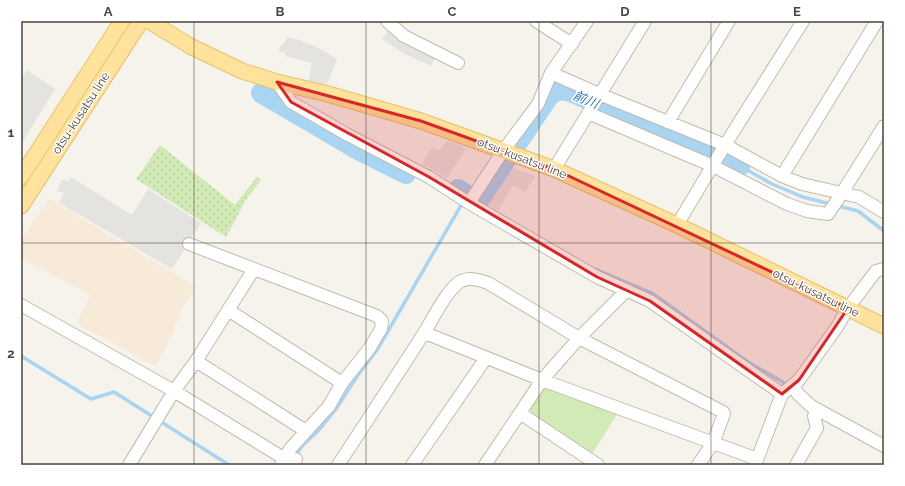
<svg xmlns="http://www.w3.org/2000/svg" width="905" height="486" font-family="Raleway,'Noto Sans JP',sans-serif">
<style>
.commercial{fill:#f7ead8}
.grass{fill:url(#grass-dots)}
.park{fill:#d2eab5}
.parking{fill:#e5e3e0}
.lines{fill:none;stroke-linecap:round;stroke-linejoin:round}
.stream{stroke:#a9d4f2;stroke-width:3.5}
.river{stroke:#a9d4f2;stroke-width:20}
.minor-casing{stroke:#c2bbae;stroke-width:14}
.major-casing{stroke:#e6c16a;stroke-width:17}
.minor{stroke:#fff;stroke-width:12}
.major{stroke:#ffe39c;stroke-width:15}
.marked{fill:#d62828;fill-opacity:0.2;stroke:#d62828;stroke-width:3;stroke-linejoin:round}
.grid{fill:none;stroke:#4b4439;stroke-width:1;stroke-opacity:0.55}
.labels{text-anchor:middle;stroke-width:3;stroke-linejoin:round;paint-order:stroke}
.street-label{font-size:12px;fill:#4b4439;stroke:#fff}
.water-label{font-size:13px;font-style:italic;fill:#2e7ab2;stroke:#fff}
.neatline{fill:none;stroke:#4b4439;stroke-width:1.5}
.grid-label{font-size:13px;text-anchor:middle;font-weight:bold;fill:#4b4439}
</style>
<defs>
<pattern id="grass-dots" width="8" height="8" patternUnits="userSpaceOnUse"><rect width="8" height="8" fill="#d2eab5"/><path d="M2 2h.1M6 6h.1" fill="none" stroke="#b6ca9c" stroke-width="1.8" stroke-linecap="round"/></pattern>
</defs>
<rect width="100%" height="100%" fill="#f6f3ec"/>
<!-- commercial -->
<path class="commercial" d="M49,199L197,287L183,306L172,335L156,367L76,323L91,295L21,259V240Z"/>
<!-- grass -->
<path class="grass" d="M160,145L235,205L257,177L261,180L247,198L226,237L136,179Z"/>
<!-- park -->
<path class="park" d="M544,388H554L618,413L592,454L532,414L530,407Z"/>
<!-- parking -->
<path class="parking" d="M388,31L411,46L435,58L431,66L403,53L382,39Z
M288,37L299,40L317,47L337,59L326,87L308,82L312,63L285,56L286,54L278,50Z
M27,70L55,89L22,143L21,80Z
M447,141L458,144L466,149L447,178L422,164L432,147L439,151Z
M505,167H510L535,176L525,192L513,185L498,211L482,201Z
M71,177L132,215L148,189L201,223L172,269L59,203L64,193L57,191L62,180L69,181Z"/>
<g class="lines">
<!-- stream -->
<path class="stream" d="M740,166L772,184L803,197L858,211L884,231
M595,269L652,293L748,362L783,382L787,386
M21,356L91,399L114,392L229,465
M295,456L303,445L319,430L336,409L358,375L377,350L463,202"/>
<!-- river -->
<path class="river" d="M261,93L360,151L406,174
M458,189L478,202L550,95L559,90L571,92L740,166"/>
<!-- minor casing -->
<g class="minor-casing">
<path id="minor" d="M387,21L404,36L458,63
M536,21L572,44
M551,73L599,94L725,145L782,176L802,184L859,197L884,212
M277,82L291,102L348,135L429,177L469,203L597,277L650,301L782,394
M588,113L713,166L787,204L807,211L828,214L842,193L884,126
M668,122L729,21
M554,169L645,21
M782,176L877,21
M469,203L503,151L538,104L551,73L587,21
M677,225L725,145L803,21
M189,244L377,316L382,321L381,329L369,349L342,383L329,406L290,449L281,465
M21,305L174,391L285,459
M228,310L342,383
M425,333L542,380L757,459
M196,361L306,431
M793,385L798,394L811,406L884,446
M520,413L598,465
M129,465L174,391L196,361L254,269
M293,465L296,459
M338,465C367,421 396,377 424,333C433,319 447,289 461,281C470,277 479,280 488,283L579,338L723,412L724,414L713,443L698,465
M412,465L486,358
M485,465L542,380L579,338L627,290
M755,465L782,394L799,380L837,327L848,308L876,271L884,269
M796,465L817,428L814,416L817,409"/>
</g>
<!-- major casing -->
<g class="major-casing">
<path id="major" d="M149,21L190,46L242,71L277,82L328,94L421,121L554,169L677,225L884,326
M21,177L122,21
M21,206L141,21"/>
</g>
<!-- minor -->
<use href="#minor" class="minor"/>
<!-- major -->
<use href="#major" class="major"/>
</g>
<!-- marked area -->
<path class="marked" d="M277,82L421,121L554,169L848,308L799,380L782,394L650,301L597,277L429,177L291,102Z"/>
<!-- grid -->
<path class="grid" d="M194,21V465M366,21V465M539,21V465M711,21V465M21,243H884"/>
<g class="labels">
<!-- street labels -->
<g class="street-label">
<text transform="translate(81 113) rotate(-57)" y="4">otsu-kusatsu line</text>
<text transform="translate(522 158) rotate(21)" y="4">otsu-kusatsu line</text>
<text transform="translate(816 293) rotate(26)" y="4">otsu-kusatsu line</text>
</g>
<!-- water labels -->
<g class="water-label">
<text transform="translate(586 99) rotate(22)" y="5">前川</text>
</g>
</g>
<!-- border -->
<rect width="905" height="486" fill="none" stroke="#ffffff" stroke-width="44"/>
<rect x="22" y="22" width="861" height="442" class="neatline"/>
<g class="grid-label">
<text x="108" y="16">A</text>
<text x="280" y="16">B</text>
<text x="452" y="16">C</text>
<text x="625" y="16">D</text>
<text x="797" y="16">E</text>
<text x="11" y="137">1</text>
<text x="11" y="358">2</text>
</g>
</svg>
